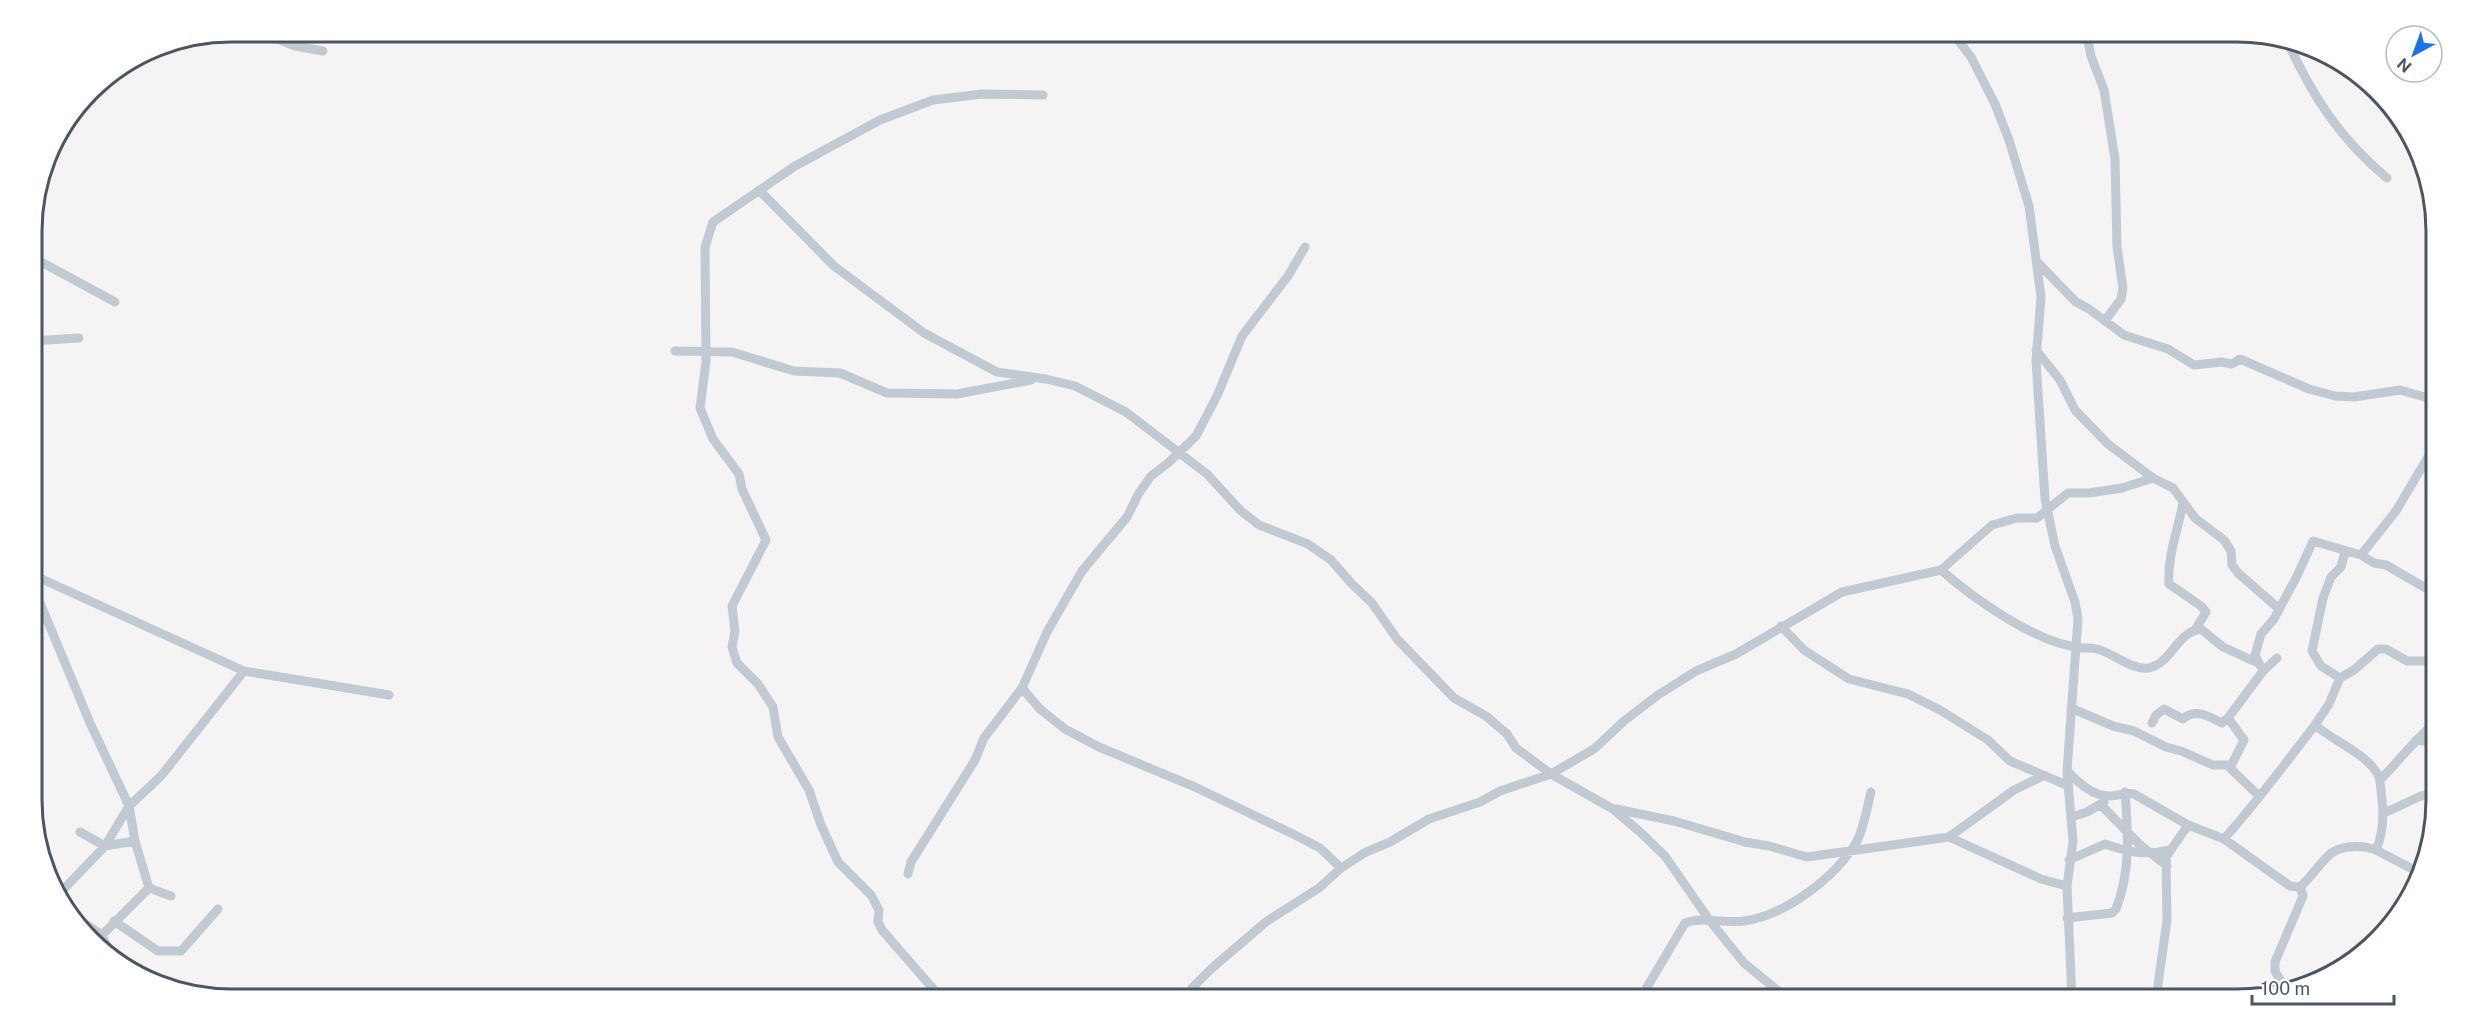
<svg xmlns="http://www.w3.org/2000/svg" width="2468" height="1031" font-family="'Public Sans',sans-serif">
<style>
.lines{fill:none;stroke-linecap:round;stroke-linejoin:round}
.street{stroke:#c1cad2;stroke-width:9}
.rim{fill:none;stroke:#4a5661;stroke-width:3}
</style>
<rect width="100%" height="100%" fill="#f5f3f3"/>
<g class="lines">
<!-- street -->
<path class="street" d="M260,32L295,46L323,51
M1952,32L1971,57L1995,104L2009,140L2029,206L2041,297L2036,361L2045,499L2055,546L2075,602L2078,619L2067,771L2073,841L2067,886L2072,999
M2086,32L2091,56L2104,90L2115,159L2117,247L2123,288L2121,299L2105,321
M2287,41C2313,97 2340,139 2387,178
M759,190L834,266L924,333L997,372L1046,379L1075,386L1126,412L1207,474L1241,511L1259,525L1308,544L1331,560L1352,584L1372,603L1397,639L1454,698L1486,716L1507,734L1516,748L1551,774L1613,809L1640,832L1665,856L1710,921L1744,963L1777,990L1795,999
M32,257L115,302
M2038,263L2076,302L2089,309L2124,335L2168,349L2194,365L2222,362L2232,364L2240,359L2309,389L2335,396L2354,397L2400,390L2435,400
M32,341L79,338
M2036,350L2060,380L2075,410L2108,444L2153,478L2173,488L2195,518L2224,540L2231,551L2232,565L2238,573L2278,608
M675,351L732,352L794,371L840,373L887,393L957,394L1031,380
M2183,503C2178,531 2167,556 2169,584L2201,606L2206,612L2195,630
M2361,555L2396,511L2435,445
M1941,570C1973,598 2032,640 2075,647C2082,649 2089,647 2097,649C2113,653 2131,670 2148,668C2172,664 2176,632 2201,629L2223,647L2258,663
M33,575L244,671L389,695
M33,586L90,723L129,806L135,841
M1781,626L1804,650L1849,679L1908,694L1940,710L1988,740L2010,761L2069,786
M2263,671L2255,655L2261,634L2274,619L2297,576L2313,541L2361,555L2374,563L2386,565L2436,594
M2340,678L2321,666L2312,651L2323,598L2331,577L2341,567L2345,552
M1022,688L1040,709L1065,729L1099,747L1195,787L1297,836L1320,848L1341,868
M2071,708L2113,726L2134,731L2166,747L2181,751L2213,765H2230
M2152,723L2156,715L2164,709L2183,719C2196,708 2208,716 2222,723L2228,718
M2416,740L2436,743
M2067,771C2079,783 2092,796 2110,796C2119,796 2125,792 2134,794L2188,825L2224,839L2290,886L2300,887C2311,878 2324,857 2333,852C2345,845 2364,845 2376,850L2422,874
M33,774L35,831
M2380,780C2399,761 2415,739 2436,722
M2259,796L2230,768L2244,740L2228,718L2263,671L2277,658
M2101,805L2139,844L2167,866
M1616,809L1674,821L1745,842L1769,846L1807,857L1949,837L2014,790L2043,776
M2384,813L2421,796L2436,793
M2072,817L2087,812L2104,802
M80,832L105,846L135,841L149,888
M1949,837L2041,879L2067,886
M2224,839C2257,802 2285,764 2315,725
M2376,850C2383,834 2384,818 2382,800C2381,793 2381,784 2379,777C2370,755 2333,741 2315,725L2329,704L2340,678L2354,670L2378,649H2386L2407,661H2429L2436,658
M2069,860L2105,844C2128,852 2145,856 2170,850
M908,874L911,862L975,760L984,738L1022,688L1047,632L1082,571L1127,517L1139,493L1151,476L1168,463L1196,436L1217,396L1242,336L1288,276L1305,247
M61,892L105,846L129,806L161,776L244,671
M63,897L81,921V925
M2067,918L2112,913L2116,909C2131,871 2128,832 2125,792
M81,921L102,935L108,949
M114,921L158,951H181L218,909
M102,935L149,888L171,896
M2284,987L2275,971V962L2303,896L2300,887
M942,999L882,930L878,922L879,910L871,895L838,862L821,825L809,790L778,737L773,707L758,684L737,663L732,647L735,631L732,606L766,540L742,489L739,474L713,439L700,408L706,362L705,247L713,222L795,166L880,120L933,100L982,94L1043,95
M1186,999L1192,988L1211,969L1267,921L1319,888L1341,868L1366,852L1390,842L1429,819L1480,802L1500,791L1551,774L1594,749L1624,721L1658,695L1696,671L1736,654L1842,592L1941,570L1992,525L2017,518H2037L2068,493H2089L2122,488L2153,478
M1640,999L1685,923C1704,916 1725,924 1744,921C1786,915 1836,877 1857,841C1864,827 1867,808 1871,792
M2156,999L2167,920L2166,857L2188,825"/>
</g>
<!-- crop -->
<path d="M0 0H2468V1031H0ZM231 42H2237A189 189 0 0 1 2426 231V800A189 189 0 0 1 2237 989H231A189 189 0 0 1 42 800V231A189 189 0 0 1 231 42Z" fill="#fff" fill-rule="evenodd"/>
<path class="rim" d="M231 42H2237A189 189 0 0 1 2426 231V800A189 189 0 0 1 2237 989H231A189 189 0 0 1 42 800V231A189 189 0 0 1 231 42Z"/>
<!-- north arrow -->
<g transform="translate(2414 54) rotate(221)"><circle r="28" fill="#ffffff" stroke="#b7bbc0" stroke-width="1.5"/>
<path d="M0-4.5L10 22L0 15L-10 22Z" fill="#1a73e8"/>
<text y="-9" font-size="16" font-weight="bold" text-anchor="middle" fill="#4a5661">N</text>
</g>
<!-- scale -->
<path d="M2252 995v9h142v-9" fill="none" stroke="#4a5661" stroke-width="3"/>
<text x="2261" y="995" font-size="18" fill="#4a5661" stroke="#ffffff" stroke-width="4.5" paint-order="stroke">100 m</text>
</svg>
